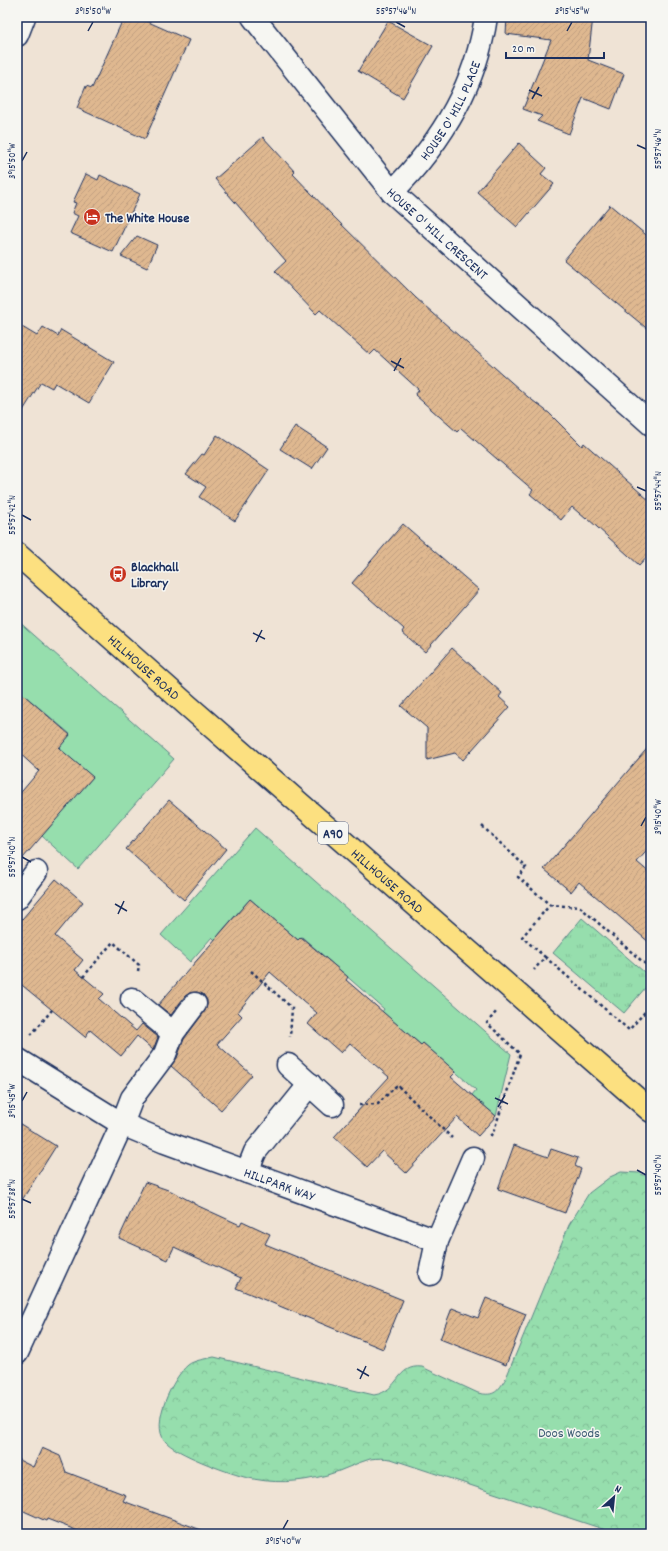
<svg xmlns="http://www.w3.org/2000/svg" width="668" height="1551" font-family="Dekko,sans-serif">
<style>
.grass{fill:url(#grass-tufts);stroke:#588686}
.forest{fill:url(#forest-crowns);stroke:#588686}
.garden{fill:#96dead;stroke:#588686}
.building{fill:url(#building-hatch);stroke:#1b2f5e}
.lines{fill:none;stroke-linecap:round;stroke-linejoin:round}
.minor-casing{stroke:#1b2f5e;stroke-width:25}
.major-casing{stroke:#1b2f5e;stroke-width:25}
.path{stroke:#1b2f5e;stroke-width:2.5;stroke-dasharray:3 3;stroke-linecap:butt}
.minor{stroke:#f6f6f2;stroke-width:22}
.major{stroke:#fce080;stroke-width:22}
.ticks{fill:none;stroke:#1b2f5e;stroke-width:1.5}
.labels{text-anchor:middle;stroke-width:3;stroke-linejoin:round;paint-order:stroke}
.shield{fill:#f6f6f2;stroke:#5d6b8a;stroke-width:1}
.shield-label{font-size:13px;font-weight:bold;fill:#1b2f5e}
.street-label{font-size:14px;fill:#1b2f5e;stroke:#f6f6f2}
.poi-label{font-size:14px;font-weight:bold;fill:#1b2f5e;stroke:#f6f6f2;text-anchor:start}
.park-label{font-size:14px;fill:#3a5b72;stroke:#f6f6f2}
.neatline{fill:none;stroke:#1b2f5e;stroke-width:1.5}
.ticks-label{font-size:10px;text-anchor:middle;fill:#1b2f5e}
</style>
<defs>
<pattern id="grass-tufts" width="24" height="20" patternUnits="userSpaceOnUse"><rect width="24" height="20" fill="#96dead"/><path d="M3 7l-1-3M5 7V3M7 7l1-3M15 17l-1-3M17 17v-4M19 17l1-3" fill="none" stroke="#81bf97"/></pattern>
<pattern id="forest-crowns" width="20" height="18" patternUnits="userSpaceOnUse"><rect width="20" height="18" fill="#96dead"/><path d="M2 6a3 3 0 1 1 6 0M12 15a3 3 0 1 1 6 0" fill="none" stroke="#81bf97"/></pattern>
<pattern id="building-hatch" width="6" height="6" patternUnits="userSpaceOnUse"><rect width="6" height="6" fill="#dfb890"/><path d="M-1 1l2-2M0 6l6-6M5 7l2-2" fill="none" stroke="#bf9e7f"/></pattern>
</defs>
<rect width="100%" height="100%" fill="#efe3d5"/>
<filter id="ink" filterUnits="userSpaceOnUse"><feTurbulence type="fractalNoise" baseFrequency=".025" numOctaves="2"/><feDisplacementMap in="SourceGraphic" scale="8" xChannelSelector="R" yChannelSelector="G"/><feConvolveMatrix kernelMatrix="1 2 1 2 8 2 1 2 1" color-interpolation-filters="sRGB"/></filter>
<g filter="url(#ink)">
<!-- grass -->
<path class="grass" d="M582,918L651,978V981L624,1013L553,953Z"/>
<!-- forest -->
<path class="forest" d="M621,1172L640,1173L651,1179V1534H618L391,1459C384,1458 377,1458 370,1459C356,1463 342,1471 327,1475C298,1483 273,1484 244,1477C226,1472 176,1454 165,1441C150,1424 173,1377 188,1365C194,1360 206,1359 214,1357L374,1395C400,1391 396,1364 422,1367L478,1393C495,1397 498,1391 506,1378L569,1225L589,1193L610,1177Z"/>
<!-- garden -->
<path class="garden" d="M17,620L174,759L78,869L42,836L59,748L70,734L17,689Z
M255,828L511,1054L496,1116L472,1095L476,1090L423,1043L421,1045L382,1012L384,1009L302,937L298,940L250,899L220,933L216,941L212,937L190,962L161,935Z"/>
<!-- building -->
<path class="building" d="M124,17H137L189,40L145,139L77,108L86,86L92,88Z
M507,17H593L588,60L624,74L611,109L583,98L569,134L537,121L542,116L523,109L551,40L506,34Z
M388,21L433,46L403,98L358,71Z
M263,137L295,172L293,174L331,214L416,298L528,397L549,413L582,446L584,443L651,502V552L639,565L587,518L586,519L572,507L561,520L530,494L533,490L461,428L457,432L415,395L419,390L375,350L370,355L320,310L316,314L275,271L286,261L215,179Z
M519,143L546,168L541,174L554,184L517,227L477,192Z
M86,174L98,180L100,175L140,194L113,252L70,233L78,216L72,213L76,203L73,202Z
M610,205L651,239V332L564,260Z
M137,236L157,245L147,268L121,256Z
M17,324L37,336L43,327L58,336L61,330L114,362L89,403L55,383L52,388L41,382L17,420Z
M295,426L327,447L312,469L280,449Z
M217,435L269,470L235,521L199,497L206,487L186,474L202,454L204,455Z
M403,524L479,590L425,652L402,632L404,629L352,583Z
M452,648L502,693L499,697L510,707L463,760L455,753L427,760V728L401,706Z
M17,689L70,735L59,748L93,777L17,865V797L39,771L17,751Z
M651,744V846L637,862L651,874V944L579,882L571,892L544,869Z
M169,800L226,849L184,900L126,849Z
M56,879L83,902L55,936L83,960L75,970L104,994L99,999L136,1031L142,1024L158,1037L153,1050L137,1036L121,1056L90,1030L85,1037L17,981V925Z
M250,899L298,940L301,937L348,977L346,980L421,1045L423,1043L456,1072L451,1077L496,1116L478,1136L457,1117L406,1173L382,1151L367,1167L334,1137L389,1077L350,1043L341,1053L308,1024L317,1013L270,972L238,1012L242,1016L217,1044L252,1075L221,1110L171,1066L177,1058L184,1039L205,1011L207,1005V1000L203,994L197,992L190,993L185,996L171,1015L158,1005Z
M17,1122L56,1146L17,1208Z
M514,1145L548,1157L551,1149L578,1158L575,1166L581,1169L565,1213L498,1189Z
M145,1182L171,1191L194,1203V1204L240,1225L242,1221L270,1234L265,1244L403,1300L383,1349L236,1288L241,1278L174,1247L168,1260L119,1238Z
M486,1298L526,1314L506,1365L440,1339L452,1308L478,1318Z
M42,1448L60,1456L66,1472L126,1495L123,1501L204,1531L203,1534H86L47,1519L46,1521L17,1508V1459L33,1467Z"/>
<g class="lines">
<!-- minor casing -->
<g class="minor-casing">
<g id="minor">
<path id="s1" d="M253,17L392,192L651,424"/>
<path d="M17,35L24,17"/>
<path id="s2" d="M392,192C440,144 476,85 486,17"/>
<path d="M17,898L36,872"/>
<path d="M132,999L173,1033"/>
<path id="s3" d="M17,1059L122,1124L165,1142L437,1241"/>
<path d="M288,1065L332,1105"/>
<path d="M247,1172L255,1152L310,1084"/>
<path d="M430,1274L437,1241L473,1158"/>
<path d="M17,1353L122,1124L132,1098L165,1054L173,1033L195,1004"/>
</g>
</g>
<!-- major casing -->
<g class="major-casing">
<g id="major">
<path id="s4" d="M17,554L186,704L651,1111"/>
</g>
</g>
<!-- path -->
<path class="path" d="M17,776L21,780L17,784
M482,826L526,867L518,877L550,905L522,937L545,957L534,970
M550,905L580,907L651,969
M545,957L629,1030L651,1005
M251,971L292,1008L290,1037
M83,977L113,942L139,965L138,971
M31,1035L52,1010
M359,1105L378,1104L397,1085L452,1138
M490,1136L493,1133L520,1054L487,1023L496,1012"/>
<!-- minor -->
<use href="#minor" class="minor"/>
<!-- major -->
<use href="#major" class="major"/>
</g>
</g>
<!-- ticks -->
<path class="ticks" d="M396,22L405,27M88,31L93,22M567,31L572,22M529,90L542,96M532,99L539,87M637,145L646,149M22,161L27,152M391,361L404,368M394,371L401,358M637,487L646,491M22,515L31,520M253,633L265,639M256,642L262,630M641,826L646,817M22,857L31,862M115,904L127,911M118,914L124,901M495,1098L508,1104M22,1101L27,1092M498,1107L505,1095M637,1170L646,1175M22,1199L31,1203M357,1369L369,1376M360,1379L366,1366M283,1529L288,1520"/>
<!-- icons -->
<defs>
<g id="hotel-disc" transform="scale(0.9)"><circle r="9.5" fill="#c8321e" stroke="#f6f6f2"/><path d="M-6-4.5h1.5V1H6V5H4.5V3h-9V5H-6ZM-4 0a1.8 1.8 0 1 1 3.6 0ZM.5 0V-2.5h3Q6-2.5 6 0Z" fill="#fff"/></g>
<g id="bus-disc" transform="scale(0.9)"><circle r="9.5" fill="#c8321e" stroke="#f6f6f2"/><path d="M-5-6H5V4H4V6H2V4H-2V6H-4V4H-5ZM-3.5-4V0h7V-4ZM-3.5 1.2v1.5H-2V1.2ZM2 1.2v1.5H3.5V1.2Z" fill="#fff"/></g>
</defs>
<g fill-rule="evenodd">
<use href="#hotel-disc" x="92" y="217"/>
<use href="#bus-disc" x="118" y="574"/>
</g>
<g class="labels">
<!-- shield labels -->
<rect class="shield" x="318" y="822" width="30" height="22" rx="3"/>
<g class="shield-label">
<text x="333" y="838">A90</text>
</g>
<!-- street labels -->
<g class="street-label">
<text dy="5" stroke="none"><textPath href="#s2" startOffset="101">HOUSE O' HILL PLACE</textPath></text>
<text dy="5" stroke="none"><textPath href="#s1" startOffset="285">HOUSE O' HILL CRESCENT</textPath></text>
<text dy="5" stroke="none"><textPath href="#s4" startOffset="170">HILLHOUSE ROAD</textPath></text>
<text dy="5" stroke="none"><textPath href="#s4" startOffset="494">HILLHOUSE ROAD</textPath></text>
<text dy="5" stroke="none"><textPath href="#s3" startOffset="292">HILLPARK WAY</textPath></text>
</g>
<!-- poi labels -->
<g class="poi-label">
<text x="105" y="222">The White House</text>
<text x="131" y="571">Blackhall<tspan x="131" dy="16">Library</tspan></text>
</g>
<!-- park labels -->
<g class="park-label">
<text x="569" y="1437">Doos Woods</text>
</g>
</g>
<!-- margin -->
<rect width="668" height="1551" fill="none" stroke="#f6f6f2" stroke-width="44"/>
<!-- north arrow -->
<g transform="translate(614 1497) rotate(27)" stroke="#f6f6f2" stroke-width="3" paint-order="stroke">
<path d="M0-3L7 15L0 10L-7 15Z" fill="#1b2f5e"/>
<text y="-6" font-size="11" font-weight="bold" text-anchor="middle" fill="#1b2f5e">N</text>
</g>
<!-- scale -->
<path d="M506 52v6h98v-6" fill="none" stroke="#1b2f5e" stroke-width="2"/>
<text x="512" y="52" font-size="12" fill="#1b2f5e" stroke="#f6f6f2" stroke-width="3" paint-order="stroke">20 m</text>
<rect x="22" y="22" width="624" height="1507" class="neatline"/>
<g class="ticks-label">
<text x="93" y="14">3°15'50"W</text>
<text x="396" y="14">55°57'46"N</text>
<text x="572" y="14">3°15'45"W</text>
<text transform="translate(657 149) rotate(-90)" y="4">55°57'46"N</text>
<text transform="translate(11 161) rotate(-90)" y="4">3°15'50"W</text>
<text transform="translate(657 491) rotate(-90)" y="4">55°57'44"N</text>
<text transform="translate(11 515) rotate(-90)" y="4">55°57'42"N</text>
<text transform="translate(657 817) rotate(-90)" y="4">3°15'40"W</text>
<text transform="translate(11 857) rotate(-90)" y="4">55°57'40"N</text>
<text transform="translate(11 1101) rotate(-90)" y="4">3°15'45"W</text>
<text transform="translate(657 1175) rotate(-90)" y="4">55°57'40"N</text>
<text transform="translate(11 1199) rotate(-90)" y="4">55°57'38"N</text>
<text x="283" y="1544">3°15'40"W</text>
</g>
</svg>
